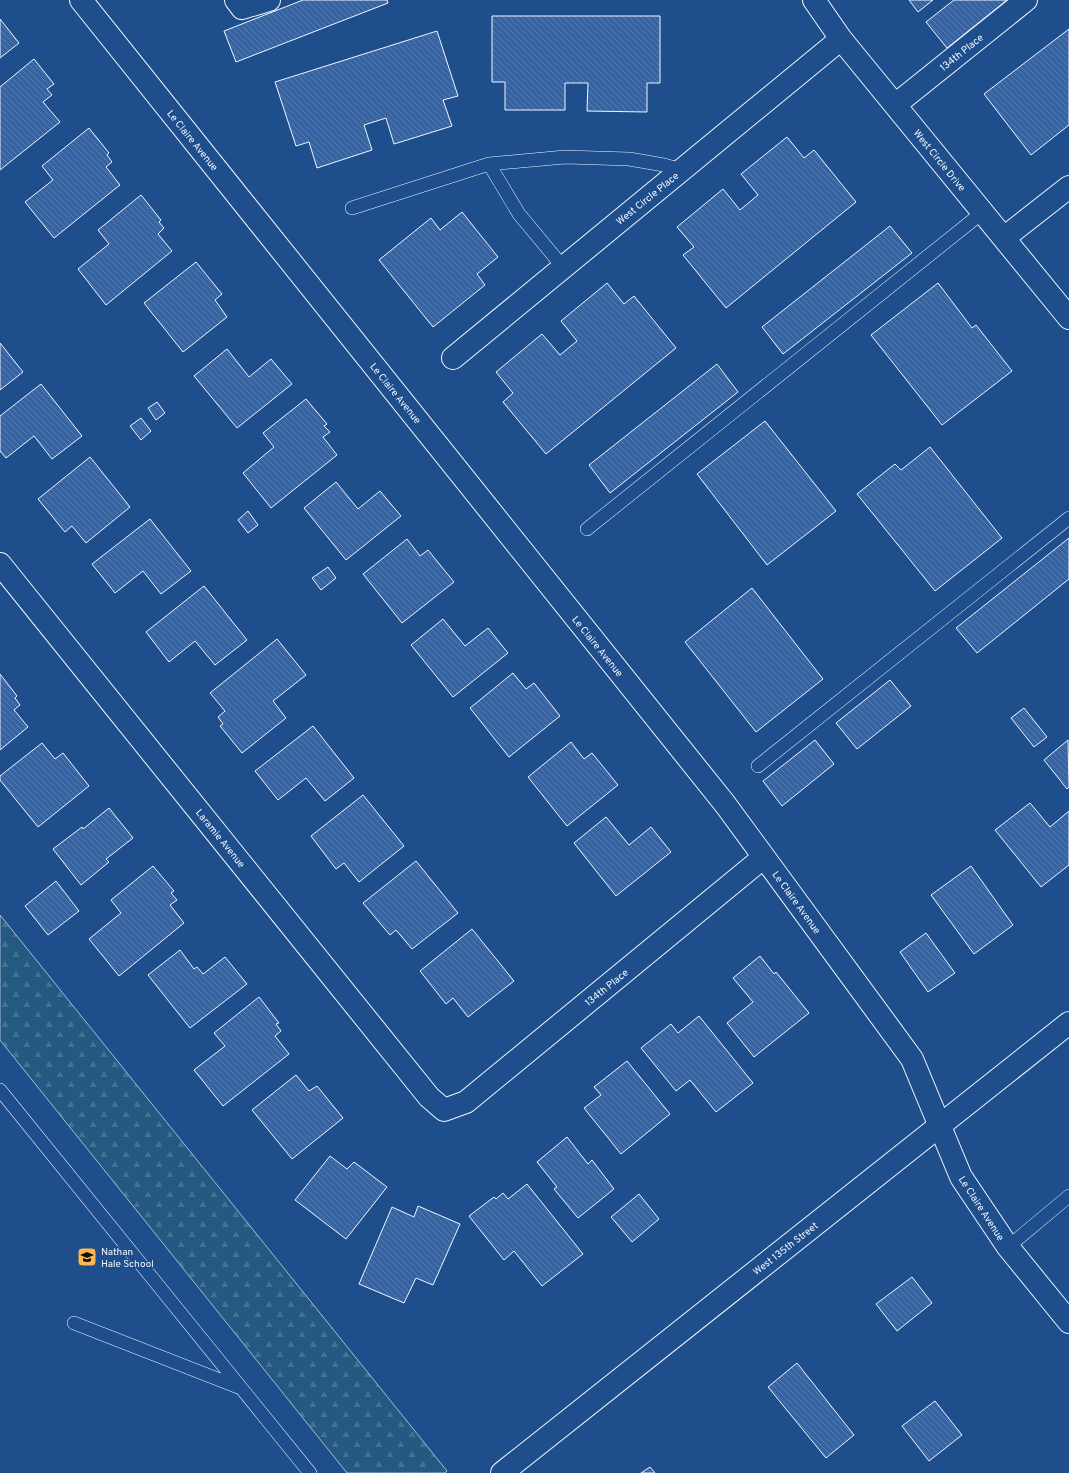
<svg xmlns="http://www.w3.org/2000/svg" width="1069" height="1473" font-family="Overpass,sans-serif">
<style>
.forest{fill:url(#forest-firs);stroke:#a8bbd7}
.building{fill:url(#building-back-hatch);stroke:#f2f6ff}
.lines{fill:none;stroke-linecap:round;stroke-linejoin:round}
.lane-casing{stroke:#f2f6ff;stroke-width:14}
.street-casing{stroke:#f2f6ff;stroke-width:24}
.secondary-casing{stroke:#f2f6ff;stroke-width:24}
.lane{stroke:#1f4e8c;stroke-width:13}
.street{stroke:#1f4e8c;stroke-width:22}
.secondary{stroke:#1f4e8c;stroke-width:22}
.labels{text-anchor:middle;stroke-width:3;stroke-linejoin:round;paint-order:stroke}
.street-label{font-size:10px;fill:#f2f6ff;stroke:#1f4e8c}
.poi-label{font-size:10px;fill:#f2f6ff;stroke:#1f4e8c;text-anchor:start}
</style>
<defs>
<pattern id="forest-firs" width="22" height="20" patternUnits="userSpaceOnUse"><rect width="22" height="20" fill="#245a82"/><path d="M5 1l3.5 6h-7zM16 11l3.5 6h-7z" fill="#447295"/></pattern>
<pattern id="building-back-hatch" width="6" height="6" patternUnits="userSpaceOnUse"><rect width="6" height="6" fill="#3563a3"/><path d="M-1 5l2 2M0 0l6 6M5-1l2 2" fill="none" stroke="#537ab1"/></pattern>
</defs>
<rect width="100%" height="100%" fill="#1f4e8c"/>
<!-- forest -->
<path class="forest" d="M0,915L447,1471L445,1473H347L0,1040Z"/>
<!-- building -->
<path class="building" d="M303,0H387L388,3L236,62L224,31Z
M909,0H933L918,12Z
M954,0H1007L947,48L926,22Z
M492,16H660V83H647V112L587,111L588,83H565V110H505V82H492Z
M0,19L19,43L0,58Z
M1069,29V125L1031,155L984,94Z
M437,31L458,96L443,100L452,126L394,144L386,118L364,125L372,150L317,168L309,142L296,146L275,82Z
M34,59L54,84L47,89L52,95L43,102L60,122L0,170V87Z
M89,128L109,153L107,155L112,162L106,167L120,185L54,238L25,202L53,180L42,166Z
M787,137L804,158L814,150L856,202L726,308L683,255L694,247L677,227L723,189L740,210L758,195L741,174Z
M141,195L161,220L159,222L164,228L158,234L172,251L106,305L78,269L109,244L98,230Z
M462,212L498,257L477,274L485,285L433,327L379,260L431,218L440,230Z
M890,226L912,253L783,354L762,327Z
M196,262L222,294L215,300L227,317L183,352L144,303Z
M607,283L624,304L634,296L676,348L546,454L503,402L513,393L496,372L542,334L560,355L577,341L561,321Z
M938,283L972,328L976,325L1012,371L942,425L871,335Z
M0,343L23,372L0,390Z
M227,349L249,377L271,359L292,384L237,428L194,376Z
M717,364L738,392L610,493L589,465Z
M41,384L82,436L52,459L34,436L6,458L0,451V416Z
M306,399L327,424L324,426L330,432L323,437L337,455L271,508L243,473L274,447L263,433Z
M157,402L165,413L156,420L148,408Z
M141,418L151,431L141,440L130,426Z
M765,421L836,511L767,565L697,474Z
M930,447L1002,538L935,591L857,494L895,464L901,470Z
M90,457L130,507L86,543L72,526L65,532L38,499Z
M336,482L358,509L380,491L401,516L346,560L304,508Z
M248,511L258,525L248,533L238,520Z
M150,519L191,571L161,594L143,571L115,593L92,564Z
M1069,538V579L977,653L956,628Z
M407,539L420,556L428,550L454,582L402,623L363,574Z
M328,567L336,578L321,590L312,578Z
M204,586L247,640L215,665L195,641L169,662L146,632Z
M752,588L823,679L756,732L685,642Z
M443,619L465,646L488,628L508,653L453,697L411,645Z
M277,639L306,675L273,701L286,718L242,753L220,726L223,724L218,717L225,711L210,693Z
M513,673L526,689L534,683L560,716L509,757L470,708Z
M0,674L17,696L15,698L20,705L14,710L28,727L0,750Z
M890,680L911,706L857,749L836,723Z
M1024,708L1047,737L1034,747L1011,718Z
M313,726L354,778L325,801L306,778L278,800L255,771Z
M815,740L834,764L782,806L763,781Z
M1068,740L1069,787L1067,789L1044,760Z
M571,742L584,759L592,753L618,785L567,826L528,777Z
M42,743L55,759L63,753L89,786L38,827L0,780V776Z
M363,795L404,846L359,882L344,863L336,869L311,836Z
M1030,803L1050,827L1069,811V865L1041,887L995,830Z
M109,808L133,838L106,859L109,862L81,885L53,849L82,827L83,829Z
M606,817L629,845L651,827L671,852L616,896L574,843Z
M416,861L458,913L412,949L396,930L390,935L363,903Z
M153,866L174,891L171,893L177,900L170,905L184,923L119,976L89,939L121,913L111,900Z
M971,866L1013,925L974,954L931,895Z
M56,881L79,911L48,935L25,906Z
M472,929L514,981L468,1017L453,998L446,1004L420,971Z
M926,933L955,973L928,992L900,952Z
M180,950L194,969L197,967L203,974L225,957L247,984L190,1028L148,975Z
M760,956L774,974L776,972L809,1013L754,1057L727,1023L753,1002L733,978Z
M259,997L279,1023L276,1024L281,1031L275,1036L289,1054L223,1106L194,1070L225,1046L214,1033Z
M699,1016L753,1083L716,1112L690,1080L676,1091L641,1048L671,1024L678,1033Z
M627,1061L670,1114L621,1154L584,1108L601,1095L594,1087Z
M296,1075L309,1091L317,1086L343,1118L292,1159L252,1110Z
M567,1137L588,1164L592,1160L614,1189L578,1218L554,1189L557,1187L537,1162Z
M330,1156L347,1169L354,1162L387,1187L346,1239L295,1200Z
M527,1184L583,1254L542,1286L514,1251L504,1260L469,1216L494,1197L496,1199L503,1193L508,1199Z
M639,1194L659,1219L632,1242L611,1217Z
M418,1206L460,1224L433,1285L416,1278L404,1303L359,1284L392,1207L414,1217Z
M912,1277L932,1303L897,1331L876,1304Z
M797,1363L854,1435L826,1458L768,1387Z
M935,1401L962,1435L929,1461L902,1426Z
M650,1467L655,1473H641Z"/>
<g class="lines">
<!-- lane casing -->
<g class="lane-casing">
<path id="lane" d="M489,164L519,214L563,267
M352,208L489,164L565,157L629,159L664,165L682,170
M587,529L983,212
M758,766L1069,518
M0,1090L310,1473
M1008,1247L1069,1196
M74,1323L238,1387"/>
</g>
<!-- street casing -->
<g class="street-casing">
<path id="street" d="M81,0L725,804L912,1059L961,1177L1008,1247L1069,1322
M236,0L242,8L269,0
M814,0L841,39L1069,318
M895,105L1026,0
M1004,238L1069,187
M453,358L841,39
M0,564L429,1097L444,1110L466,1102L764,857"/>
</g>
<!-- secondary casing -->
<g class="secondary-casing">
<path id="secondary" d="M502,1473L1069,1023"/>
</g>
<!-- lane -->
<use href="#lane" class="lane"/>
<!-- street -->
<use href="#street" class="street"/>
<!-- secondary -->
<use href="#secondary" class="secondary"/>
</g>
<!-- icons -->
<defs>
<g id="school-square" transform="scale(1)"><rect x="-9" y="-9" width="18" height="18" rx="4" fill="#ffb74d" stroke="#1f4e8c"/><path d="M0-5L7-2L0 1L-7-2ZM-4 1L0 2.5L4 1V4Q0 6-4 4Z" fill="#111"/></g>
</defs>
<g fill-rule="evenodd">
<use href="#school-square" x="87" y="1257"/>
</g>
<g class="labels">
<!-- street labels -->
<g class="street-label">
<text transform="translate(961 52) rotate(-39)" y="4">134th Place</text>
<text transform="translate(193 140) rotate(51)" y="4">Le Claire Avenue</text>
<text transform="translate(940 160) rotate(51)" y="4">West Circle Drive</text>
<text transform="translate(647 198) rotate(-39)" y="4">West Circle Place</text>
<text transform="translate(396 393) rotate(51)" y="4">Le Claire Avenue</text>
<text transform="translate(598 646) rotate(51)" y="4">Le Claire Avenue</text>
<text transform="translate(221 838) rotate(51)" y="4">Laramie Avenue</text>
<text transform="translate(797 902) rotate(54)" y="4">Le Claire Avenue</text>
<text transform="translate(606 987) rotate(-39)" y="4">134th Place</text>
<text transform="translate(982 1208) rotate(57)" y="4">Le Claire Avenue</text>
<text transform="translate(785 1248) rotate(-38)" y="4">West 135th Street</text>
</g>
<!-- poi labels -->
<g class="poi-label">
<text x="101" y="1255">Nathan<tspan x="101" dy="12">Hale School</tspan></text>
</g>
</g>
</svg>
